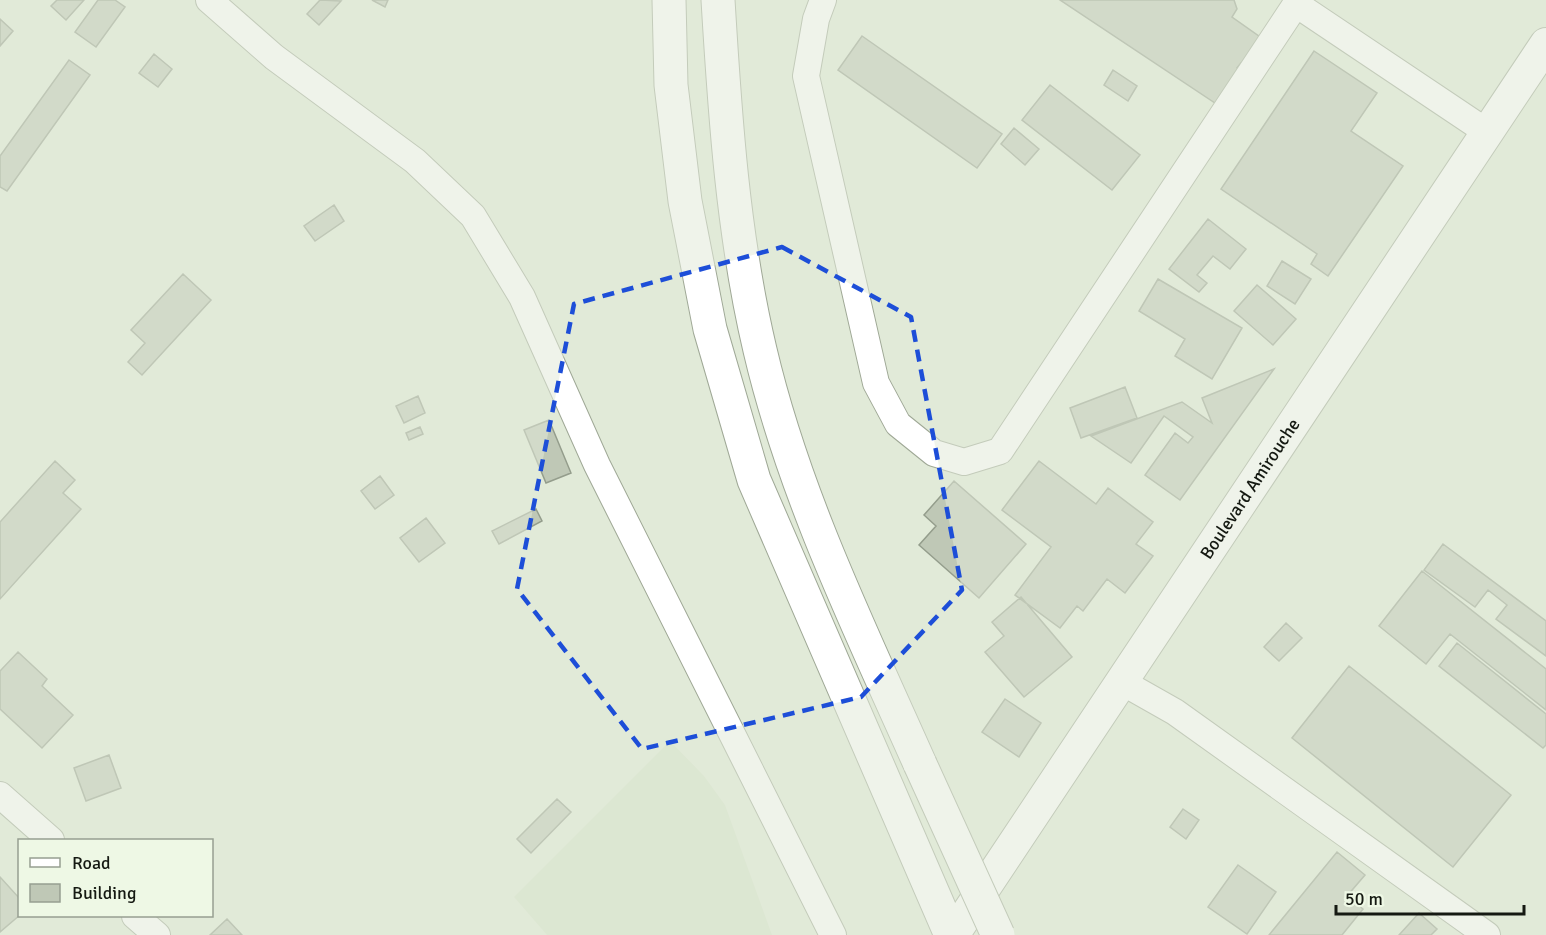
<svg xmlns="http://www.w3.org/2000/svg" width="1546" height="935" font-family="Signika,sans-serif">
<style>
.built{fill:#d6e4ca}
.building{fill:#bfc8b6;stroke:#949d8c;stroke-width:1.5}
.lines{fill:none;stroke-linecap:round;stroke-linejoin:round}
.minor-casing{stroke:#9fa896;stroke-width:28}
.major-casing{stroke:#9fa896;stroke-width:34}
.highway-casing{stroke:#9fa896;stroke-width:35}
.minor{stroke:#fff;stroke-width:26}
.major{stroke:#fff;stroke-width:32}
.highway{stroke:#fff;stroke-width:33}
.highway-bridge-casing{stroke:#9fa896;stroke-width:35;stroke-linecap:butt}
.highway-bridge{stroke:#fff;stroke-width:33}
.marked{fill:none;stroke:#1d4ed8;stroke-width:4.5;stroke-dasharray:12 8;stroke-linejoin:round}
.labels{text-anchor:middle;stroke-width:6;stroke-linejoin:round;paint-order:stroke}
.street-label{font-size:18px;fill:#151912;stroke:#eef8e5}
</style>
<rect width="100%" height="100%" fill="#e1ead8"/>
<!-- built -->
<path class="built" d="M670,741L704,776L725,805L772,935H547L514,897Z"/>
<!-- building -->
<path class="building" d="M57,0H84L66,20L51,6Z
M98,0H115L125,7L96,47L75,32Z
M320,0L341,1L319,25L307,14Z
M372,0H388L385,7Z
M1060,0H1234L1237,9L1232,17L1263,39L1246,66L1241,63L1237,68L1242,72L1218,105Z
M0,19L13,31L0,46Z
M862,36L1002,134L977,168L838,70Z
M1314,51L1377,93L1351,131L1403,166L1328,276L1311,264L1317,254L1221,189Z
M154,54L172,69L158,87L139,73Z
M69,60L90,75L7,191L0,187V156Z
M1113,70L1137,86L1128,101L1104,85Z
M1050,85L1140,155L1112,190L1022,120Z
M1014,128L1039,149L1025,165L1001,144Z
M334,205L344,221L315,241L304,226Z
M1208,219L1246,249L1230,269L1213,256L1197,275L1207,283L1199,292L1169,269Z
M1282,261L1311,279L1295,304L1267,286Z
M183,274L211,300L142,375L128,362L145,343L131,330Z
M1158,279L1242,328L1212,379L1175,356L1185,339L1139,311Z
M1257,285L1296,319L1273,345L1234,311Z
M1274,369L1180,500L1145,475L1175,433L1188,443L1193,437L1164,416L1131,463L1091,436L1182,402L1212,423L1202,398Z
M1125,387L1137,418L1081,438L1070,408Z
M418,396L425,413L404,423L396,406Z
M549,420L571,473L546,483L524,430Z
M420,427L423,434L409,440L406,433Z
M55,461L75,480L63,493L81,509L0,599V522Z
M1039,461L1096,504L1108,488L1153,522L1136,544L1153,556L1125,593L1107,579L1083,611L1077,606L1060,628L1015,595L1051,547L1002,510Z
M380,476L394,495L375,509L361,491Z
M954,481L1026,544L979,598L919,545L936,526L924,515Z
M536,509L542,521L499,544L492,531Z
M426,518L445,543L419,562L400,538Z
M1443,544L1546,621V656L1496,619L1507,605L1488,590L1475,607L1424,570Z
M1422,571L1546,669V710L1450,634L1426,664L1379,626Z
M1021,597L1072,657L1024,697L985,652L1004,636L992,622Z
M1286,623L1302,638L1279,661L1264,647Z
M1457,643L1546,714V745L1543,748L1439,666Z
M18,652L47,679L42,686L73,715L42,748L0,709V671Z
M1349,666L1511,795L1453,867L1292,738Z
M1005,699L1041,723L1019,757L982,732Z
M109,755L121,788L86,801L74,768Z
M557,799L571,812L531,853L517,839Z
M1183,809L1199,820L1186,839L1170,827Z
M1337,852L1365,875L1347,896L1363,909L1342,935H1269Z
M1238,865L1276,892L1247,934L1208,907Z
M0,877L20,899V915L0,932Z
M1419,913L1437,929L1431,935H1399Z
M227,919L242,935H210Z"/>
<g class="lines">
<!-- minor casing -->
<g class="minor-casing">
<path id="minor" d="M209,0L274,57L415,161L473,216L522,297L597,465L833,935
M823,0L816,19L806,76L876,383L898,424L934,453L964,462L1000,451L1296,4L1487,132
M1122,682L1175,712L1487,935
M0,795L51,840
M135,916L157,935"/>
</g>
<!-- major casing -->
<g class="major-casing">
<g id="major">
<path id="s1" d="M953,935L1546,44"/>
</g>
</g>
<!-- highway casing -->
<g class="highway-casing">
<path id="highway" d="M669,0L671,85L685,201L710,329L754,480L951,935
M718,0C725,117 733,236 760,350C794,495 860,629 920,764"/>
</g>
<!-- minor -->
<use href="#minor" class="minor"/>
<!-- major -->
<use href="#major" class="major"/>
<!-- highway -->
<use href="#highway" class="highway"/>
<!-- highway-bridge casing -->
<g class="highway-bridge-casing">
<path id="highway-bridge" d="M920,764L998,935"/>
</g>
<!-- highway-bridge -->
<use href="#highway-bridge" class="highway-bridge"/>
</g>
<!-- marked area -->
<path d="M0 0H1546V935H0ZM782,247L911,317L962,590L861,697L642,749L517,589L574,304Z" fill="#e1ead8" fill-opacity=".55" fill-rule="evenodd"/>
<path class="marked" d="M782,247L911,317L962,590L861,697L642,749L517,589L574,304Z"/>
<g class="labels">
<!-- street labels -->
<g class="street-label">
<text dy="6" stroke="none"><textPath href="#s1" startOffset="536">Boulevard Amirouche</textPath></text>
</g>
</g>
<!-- legend -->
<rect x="18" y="839" width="195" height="78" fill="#eef8e5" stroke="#979f91" stroke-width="1.5"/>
<rect x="30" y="858" width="30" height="9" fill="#ffffff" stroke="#979f91" stroke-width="1.5"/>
<text x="72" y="869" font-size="18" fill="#151912">Road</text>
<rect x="30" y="884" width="30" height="18" fill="#bfc8b6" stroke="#979f91" stroke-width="1.5"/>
<text x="72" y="899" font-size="18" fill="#151912">Building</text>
<!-- scale -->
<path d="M1336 905v9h188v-9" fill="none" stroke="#151912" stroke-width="3"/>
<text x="1345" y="905" font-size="18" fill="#151912" stroke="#eef8e5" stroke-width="4.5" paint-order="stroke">50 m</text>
</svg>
